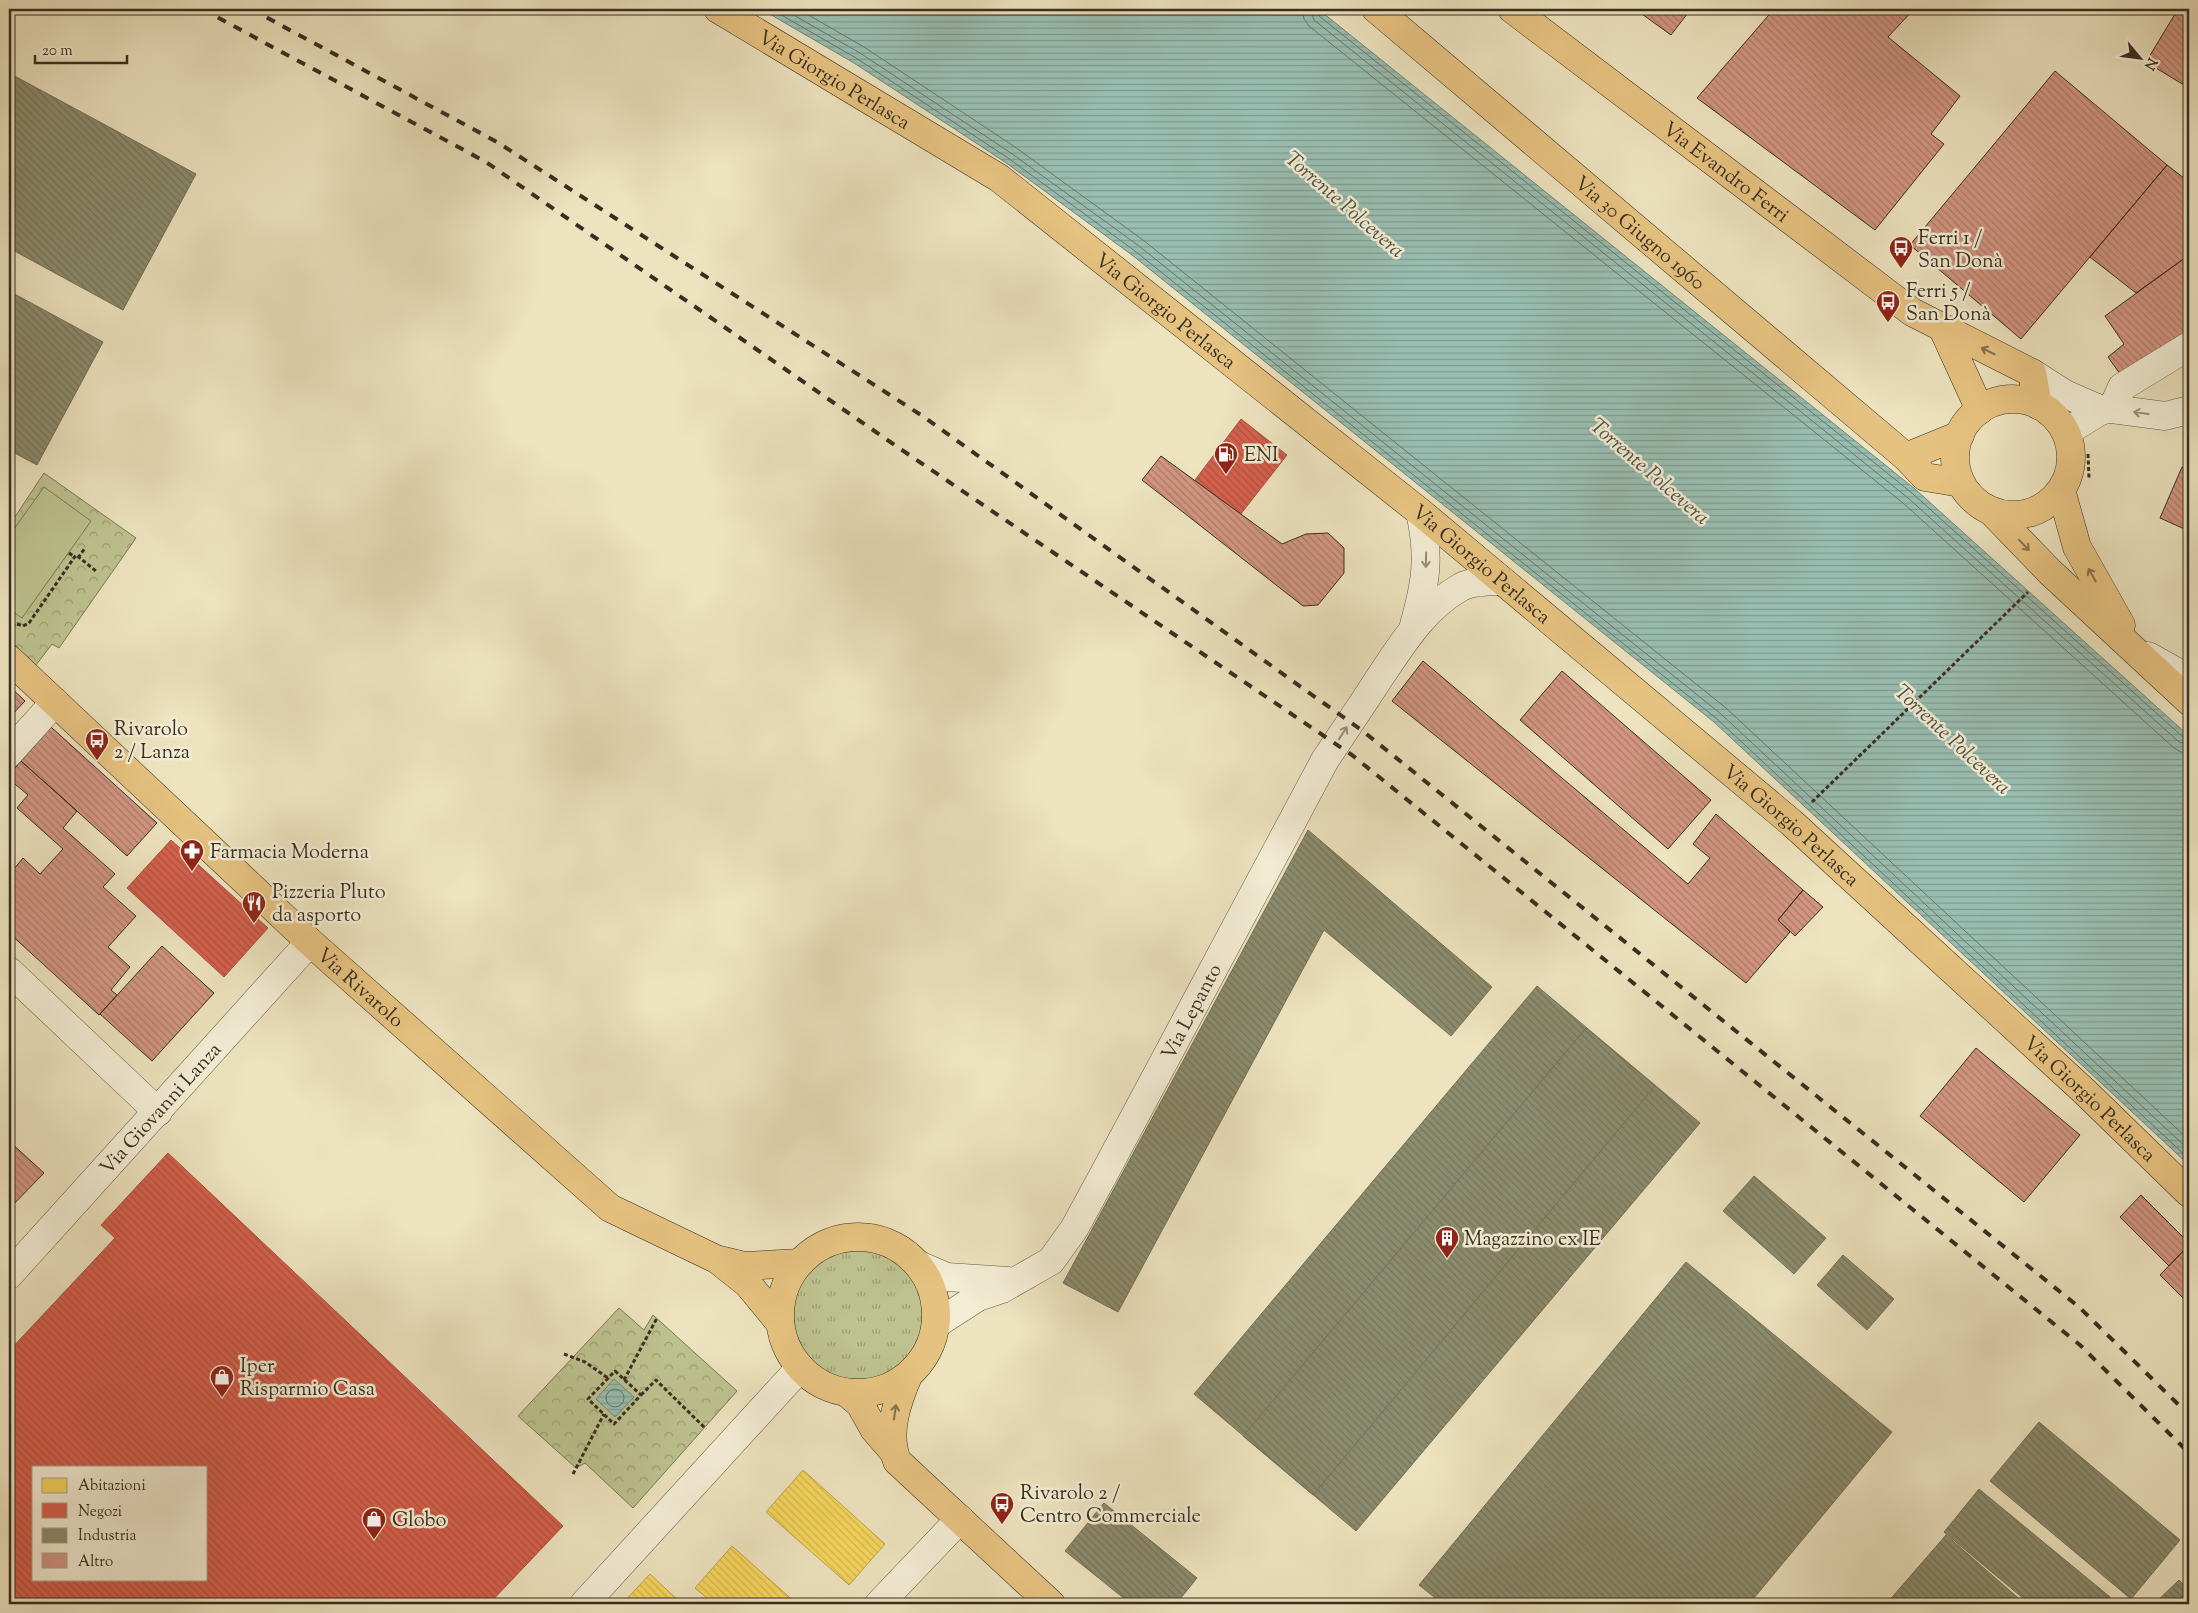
<svg xmlns="http://www.w3.org/2000/svg" width="2198" height="1613" font-family="'Sorts Mill Goudy',serif">
<style>
.grass{fill:url(#grass-tufts);stroke:#7a7858}
.forest{fill:url(#forest-crowns);stroke:#7a7858}
.pitch{fill:#bdc28f;stroke:#7a7858}
.water{fill:url(#water-rules);stroke:#728478}
.homes{fill:url(#homes-back-hatch);stroke:#bda34a}
.shops{fill:url(#shops-back-hatch);stroke:#a75140;fill-rule:evenodd}
.industry{fill:url(#industry-back-hatch);stroke:#737057}
.lines{fill:none;stroke-linecap:round;stroke-linejoin:round}
.shore{stroke:#687669;stroke-width:1}
.building{fill:url(#building-back-hatch);stroke:#382e20}
.minor-casing{stroke:#655b48;stroke-width:29}
.major-casing{stroke:#382e20;stroke-width:29}
.path{stroke:#382e20;stroke-width:3;stroke-dasharray:4 2.5;stroke-linecap:butt}
.minor{stroke:#f3edd5;stroke-width:28}
.major{stroke:#e6c280;stroke-width:28}
.rail{stroke:#382e20;stroke-width:4;stroke-dasharray:9 9;stroke-linecap:butt}
.oneway{stroke:#86714b}
.oneway2{stroke:#968e7a}
.labels{text-anchor:middle;stroke-width:5;stroke-linejoin:round;paint-order:stroke}
.street-label{font-size:20px;fill:#382e20;stroke:#f3edd5}
.poi-label{font-size:20px;fill:#382e20;stroke:#f3edd5;text-anchor:start}
.water-label{font-size:21px;font-style:italic;fill:#505244;stroke:#f3edd5}
</style>
<defs>
<pattern id="grass-tufts" width="24" height="20" patternUnits="userSpaceOnUse" patternTransform="scale(1.25)"><rect width="24" height="20" fill="#bdc28f"/><path d="M3 7l-1-3M5 7V3M7 7l1-3M15 17l-1-3M17 17v-4M19 17l1-3" fill="none" stroke="#9b9e74"/></pattern>
<pattern id="forest-crowns" width="20" height="18" patternUnits="userSpaceOnUse" patternTransform="scale(1.25)"><rect width="20" height="18" fill="#bdc28f"/><path d="M2 6a3 3 0 1 1 6 0M12 15a3 3 0 1 1 6 0" fill="none" stroke="#9b9e74"/></pattern>
<pattern id="water-rules" width="6" height="5" patternUnits="userSpaceOnUse" patternTransform="scale(1.25)"><rect width="6" height="5" fill="#99beb2"/><path d="M0 2.5h6" fill="none" stroke="#7e9b90"/></pattern>
<pattern id="homes-back-hatch" width="6" height="6" patternUnits="userSpaceOnUse" patternTransform="scale(1.25)"><rect width="6" height="6" fill="#f6d55c"/><path d="M-1 5l2 2M0 0l6 6M5-1l2 2" fill="none" stroke="#d4b750"/></pattern>
<pattern id="shops-back-hatch" width="6" height="6" patternUnits="userSpaceOnUse" patternTransform="scale(1.25)"><rect width="6" height="6" fill="#d6604d"/><path d="M-1 5l2 2M0 0l6 6M5-1l2 2" fill="none" stroke="#af5040"/></pattern>
<pattern id="industry-back-hatch" width="6" height="6" patternUnits="userSpaceOnUse" patternTransform="scale(1.25)"><rect width="6" height="6" fill="#8c8c6e"/><path d="M-1 5l2 2M0 0l6 6M5-1l2 2" fill="none" stroke="#73735a"/></pattern>
<pattern id="building-back-hatch" width="6" height="6" patternUnits="userSpaceOnUse" patternTransform="scale(1.25)"><rect width="6" height="6" fill="#d29581"/><path d="M-1 5l2 2M0 0l6 6M5-1l2 2" fill="none" stroke="#ab7a69"/></pattern>
</defs>
<rect width="100%" height="100%" fill="#ede3bf"/>
<filter id="stains"><feTurbulence type="fractalNoise" baseFrequency=".004" numOctaves="4"/><feColorMatrix values="0 0 0 0 .2 0 0 0 0 .09 0 0 0 0 .02 0 0 0 .5 -.17"/></filter>
<radialGradient id="worn" r=".72"><stop offset=".6" stop-color="#630" stop-opacity="0"/><stop offset="1" stop-color="#630" stop-opacity=".3"/></radialGradient>
<!-- grass -->
<path class="grass" d="M787 1315a71 71 0 1 1 142 0a71 71 0 1 1-142 0Z"/>
<!-- forest -->
<path class="forest" d="M44,473L136,538L59,648L52,644L36,665L9,640V526Z
M619,1308L644,1330L653,1315L737,1391L633,1508L585,1463L576,1468L518,1416Z"/>
<!-- pitch -->
<path class="pitch" d="M44,487L91,521L22,618L9,609V536Z"/>
<!-- water -->
<path class="water" d="M761,9H1318L1915,489L2189,736V1165L1714,722L1132,255L1005,162L854,63Z
M614,1379L634,1397L615,1417L596,1399Z"/>
<!-- homes -->
<path class="homes" d="M803,1470L885,1544L849,1585L766,1512Z
M732,1546L797,1604H714L695,1588Z
M650,1574L682,1604H622Z"/>
<!-- shops -->
<path class="shops" d="M1241,419L1287,455L1240,515L1195,480Z
M171,840L268,928L224,977L127,888Z
M168,1153L563,1526L489,1604H9V1351L115,1238L101,1225ZM34,1467H206V1579H34Z"/>
<!-- industry -->
<path class="industry" d="M9,73L196,174L123,310L9,248Z
M9,291L103,342L37,465L9,450Z
M1308,830L1492,987L1451,1036L1324,930L1118,1312L1063,1283Z
M1537,986L1700,1123L1356,1531L1194,1394Z
M1586,1028L1655,1086L1313,1495L1243,1436Z
M1754,1176L1826,1238L1794,1274L1723,1211Z
M1843,1255L1894,1299L1867,1330L1817,1285Z
M1686,1262L1892,1432L1749,1604H1443L1419,1585Z
M2039,1422L2180,1540L2131,1599L1990,1481Z
M1979,1489L2110,1597L2104,1604H2030L1944,1532Z
M1104,1503L1197,1578L1176,1604H1131L1065,1551Z
M1946,1535L2025,1604H1888L1887,1603Z
M2179,1580L2189,1591V1604H2154Z"/>
<g class="lines">
<!-- shore -->
<path class="shore" d="M771,9L856,58L1008,158L1135,251L1717,719L2189,1159
M783,9L860,53L1011,153L1139,246L1721,714L2189,1150
M798,9L864,47L1015,147L1143,240L1726,708L2189,1140
M1302,9L1304,19L1309,26L1903,503L2174,748L2181,752L2189,753
M1310,9L1314,20L1908,498L2179,742L2189,745
M1316,9L1318,15L1912,493L2184,738L2189,739
M606 1398a9 9 0 1 1 18 0a9 9 0 1 1-18 0Z"/>
</g>
<!-- building -->
<path class="building" d="M1635,9H1691L1671,35Z
M1774,9H1914L1888,37L1960,96L1931,134L1944,144L1875,230L1697,98Z
M2178,9H2189V88L2146,62Z
M2055,71L2167,165L2021,339L1910,245Z
M2167,165L2189,182L2188,213L2189,215V255L2136,293L2090,257Z
M2189,255V330L2123,378L2108,357L2124,344L2105,316Z
M1161,456L1282,544L1306,534L1328,533L1344,548V573L1318,605L1303,606L1142,480Z
M2182,467L2189,470V531L2160,518Z
M1423,661L1688,884L1710,858L1693,844L1716,814L1803,890L1778,920L1790,932L1746,983L1392,701Z
M1562,671L1711,800L1668,849L1520,720Z
M9,686L25,701L9,718Z
M51,727L157,823L127,856L21,761Z
M21,761L77,811L63,828L115,874L103,887L136,916L108,947L130,967L111,990L117,995L99,1015L9,933V875L23,858L40,874L63,849L17,808L28,795L9,779V775Z
M1803,890L1823,907L1795,936L1778,920Z
M162,946L214,993L152,1061L100,1014Z
M1976,1048L2080,1135L2024,1202L1920,1116Z
M9,1141L44,1173L9,1209Z
M2141,1195L2189,1243V1245L2169,1266L2120,1217Z
M2189,1245V1304L2160,1275Z"/>
<g class="lines">
<!-- minor casing -->
<g class="minor-casing">
<g id="minor">
<path d="M2032,373L2065,394L2102,410L2112,409L2165,416L2189,410"/>
<path d="M2112,409L2122,387L2189,346"/>
<path d="M2066,432L2102,410"/>
<path d="M1414,625C1426,583 1430,556 1420,512"/>
<path d="M2148,656L2182,675L2189,682"/>
<path d="M9,753L55,702"/>
<path d="M9,971L158,1112"/>
<path d="M919,1265L947,1277L1008,1281"/>
<path id="s1" d="M9,1275L310,942"/>
<path id="s2" d="M936,1324L978,1297L1002,1289L1051,1261L1074,1229L1105,1172L1325,760C1343,733 1362,705 1380,677C1403,643 1424,608 1461,587C1473,581 1489,581 1502,581"/>
<path d="M584,1604L800,1368"/>
<path d="M879,1604L960,1519"/>
</g>
</g>
<!-- major casing -->
<g class="major-casing">
<g id="major">
<path id="s3" d="M718,9L999,178L1420,512L1792,823L2084,1091L2189,1193"/>
<path id="s4" d="M1376,9L1906,457L1925,477L1961,483"/>
<path id="s5" d="M1512,9L1912,312L2032,373L2038,405"/>
<path d="M1943,329L1980,410"/>
<circle cx="2013" cy="457" r="58"/>
<path d="M1906,457L1960,435"/>
<path d="M2061,490L2077,547L2121,625"/>
<path d="M1990,510L2050,572L2189,701"/>
<path id="s6" d="M9,659L310,942L610,1208L716,1259L745,1266L800,1263"/>
<circle cx="858" cy="1315" r="78"/>
<path d="M719,1261L748,1284L780,1323"/>
<path d="M908,1376C897,1402 886,1432 897,1461L1051,1604"/>
<path d="M847,1393L860,1404L874,1429L893,1451"/>
</g>
</g>
<!-- path -->
<path class="path" d="M2088,454L2089,478
M69,553L75,557
M78,558L85,548
M17,624L23,626L29,623L76,555L96,571
M1812,802L2028,592
M564,1354L585,1362L608,1378
M615,1371L641,1395L614,1424L588,1399Z
M624,1380L657,1318
M641,1395L656,1380L706,1429
M573,1474L604,1414"/>
<!-- minor -->
<use href="#minor" class="minor"/>
<!-- major -->
<use href="#major" class="major"/>
<!-- rail -->
<path class="rail" d="M202,9L486,162L899,448L1352,755L2080,1345L2189,1453
M251,9L497,142L924,417L1364,732L2079,1307L2189,1415"/>
</g>
<!-- one-way arrows -->
<defs><path id="oneway-shaft" d="M-6 0H5M1.5-3L5.5 0L1.5 3" fill="none" stroke-width="1.6" stroke-linecap="round" stroke-linejoin="round" transform="scale(1.25)"/></defs>
<g class="oneway">
<use href="#oneway-shaft" transform="translate(1988 351) rotate(-154)"/>
<use href="#oneway-shaft" transform="translate(2024 545) rotate(46)"/>
<use href="#oneway-shaft" transform="translate(2092 575) rotate(-120)"/>
<use href="#oneway-shaft" transform="translate(895 1412) rotate(-82)"/>
</g>
<g class="oneway2">
<use href="#oneway-shaft" transform="translate(2141 413) rotate(-172)"/>
<use href="#oneway-shaft" transform="translate(1426 560) rotate(91)"/>
<use href="#oneway-shaft" transform="translate(1343 733) rotate(-57)"/>
</g>
<!-- icons -->
<defs>
<g id="bus-pin" transform="scale(1.25)"><path d="M0 17L-7.5 6A9.5 9.5 0 1 1 7.5 6Z" fill="#8f2418" stroke="#f3edd5"/><path d="M-5-6H5V4H4V6H2V4H-2V6H-4V4H-5ZM-3.5-4V0h7V-4ZM-3.5 1.2v1.5H-2V1.2ZM2 1.2v1.5H3.5V1.2Z" fill="#fff"/></g>
<g id="fuel-pin" transform="scale(1.25)"><path d="M0 17L-7.5 6A9.5 9.5 0 1 1 7.5 6Z" fill="#8f2418" stroke="#f3edd5"/><path d="M-5.5-6h7V0h2V4h1.3V-2.5L3-4.5l.8-.8L6-3V5H2.5V1h-1V6h-7ZM-4.2-4.7v3.2H.2V-4.7Z" fill="#fff"/></g>
<g id="pharmacy-pin" transform="scale(1.25)"><path d="M0 17L-7.5 6A9.5 9.5 0 1 1 7.5 6Z" fill="#8f2418" stroke="#f3edd5"/><path d="M-2-6h4v4h4v4h-4v4h-4v-4h-4v-4h4Z" fill="#fff"/></g>
<g id="restaurant-pin" transform="scale(1.25)"><path d="M0 17L-7.5 6A9.5 9.5 0 1 1 7.5 6Z" fill="#8f2418" stroke="#f3edd5"/><path d="M-5-6h1v4h1v-4h1v4h1v-4h1v5L-1.5 .5V6h-2V.5L-5-1ZM5-6V6H3V1.5H1.5Q1.5-4 5-6Z" fill="#fff"/></g>
<g id="building-pin" transform="scale(1.25)"><path d="M0 17L-7.5 6A9.5 9.5 0 1 1 7.5 6Z" fill="#8f2418" stroke="#f3edd5"/><path d="M-4-6H4V6H1V3H-1V6H-4ZM-2.5-4.3h1.7v1.8h-1.7ZM.8-4.3h1.7v1.8H.8ZM-2.5-1h1.7V.8h-1.7ZM.8-1h1.7V.8H.8Z" fill="#fff"/></g>
<g id="shop-pin" transform="scale(1.25)"><path d="M0 17L-7.5 6A9.5 9.5 0 1 1 7.5 6Z" fill="#8f2418" stroke="#f3edd5"/><path d="M-5-2.5h2.3a2.7 3.5 0 0 1 5.4 0H5L5.5 6h-11ZM-1.5-2.5h3a1.5 2.3 0 0 0-3 0Z" fill="#fff"/></g>
</defs>
<g fill-rule="evenodd">
<use href="#bus-pin" x="1901" y="248"/>
<use href="#bus-pin" x="1888" y="302"/>
<use href="#fuel-pin" x="1226" y="454"/>
<use href="#bus-pin" x="97" y="740"/>
<use href="#pharmacy-pin" x="192" y="851"/>
<use href="#restaurant-pin" x="254" y="903"/>
<use href="#building-pin" x="1447" y="1238"/>
<use href="#shop-pin" x="222" y="1377"/>
<use href="#bus-pin" x="1002" y="1504"/>
<use href="#shop-pin" x="374" y="1519"/>
</g>
<g class="labels">
<!-- street labels -->
<g class="street-label">
<text dy="7" stroke="none"><textPath href="#s3" startOffset="136">Via Giorgio Perlasca</textPath></text>
<text dy="7" stroke="none"><textPath href="#s5" startOffset="269">Via Evandro Ferri</textPath></text>
<text dy="7" stroke="none"><textPath href="#s4" startOffset="346">Via 30 Giugno 1960</textPath></text>
<text dy="7" stroke="none"><textPath href="#s3" startOffset="541">Via Giorgio Perlasca</textPath></text>
<text dy="7" stroke="none"><textPath href="#s3" startOffset="946">Via Giorgio Perlasca</textPath></text>
<text dy="7" stroke="none"><textPath href="#s3" startOffset="1351">Via Giorgio Perlasca</textPath></text>
<text dy="7" stroke="none"><textPath href="#s6" startOffset="481">Via Rivarolo</textPath></text>
<text dy="7" stroke="none"><textPath href="#s2" startOffset="418">Via Lepanto</textPath></text>
<text dy="7" stroke="none"><textPath href="#s3" startOffset="1756">Via Giorgio Perlasca</textPath></text>
<text dy="7" stroke="none"><textPath href="#s1" startOffset="225">Via Giovanni Lanza</textPath></text>
</g>
<!-- poi labels -->
<g class="poi-label">
<text x="1918" y="244">Ferri 1 /<tspan x="1918" dy="23">San Donà</tspan></text>
<text x="1906" y="297">Ferri 5 /<tspan x="1906" dy="23">San Donà</tspan></text>
<text x="1244" y="461">ENI</text>
<text x="114" y="735">Rivarolo<tspan x="114" dy="23">2 / Lanza</tspan></text>
<text x="210" y="858">Farmacia Moderna</text>
<text x="272" y="898">Pizzeria Pluto<tspan x="272" dy="23">da asporto</tspan></text>
<text x="1464" y="1245">Magazzino ex IE</text>
<text x="240" y="1372">Iper<tspan x="240" dy="23">Risparmio Casa</tspan></text>
<text x="1020" y="1499">Rivarolo 2 /<tspan x="1020" dy="23">Centro Commerciale</tspan></text>
<text x="392" y="1526">Globo</text>
</g>
<!-- water labels -->
<g class="water-label">
<text transform="translate(1345 204) rotate(41)" y="7">Torrente Polcevera</text>
<text transform="translate(1650 471) rotate(41)" y="7">Torrente Polcevera</text>
<text transform="translate(1953 739) rotate(43)" y="7">Torrente Polcevera</text>
</g>
</g>
<!-- margin -->
<rect width="2198" height="1613" fill="none" stroke="#ede3bf" stroke-width="30"/>
<rect x="10" y="10" width="2178" height="1593" fill="none" stroke="#382e20" stroke-width="2.5"/>
<rect x="15" y="15" width="2168" height="1583" fill="none" stroke="#382e20"/>
<!-- legend -->
<rect x="32" y="1466" width="175" height="115" fill="#f3edd5" stroke="#a8a18d"/>
<rect x="42" y="1478" width="25" height="15" fill="#f6d55c" stroke="#a8a18d"/>
<text x="78" y="1490" font-size="15" fill="#382e20">Abitazioni</text>
<rect x="42" y="1503" width="25" height="15" fill="#d6604d" stroke="#a8a18d"/>
<text x="78" y="1516" font-size="15" fill="#382e20">Negozi</text>
<rect x="42" y="1528" width="25" height="15" fill="#8c8c6e" stroke="#a8a18d"/>
<text x="78" y="1540" font-size="15" fill="#382e20">Industria</text>
<rect x="42" y="1553" width="25" height="15" fill="#d29581" stroke="#a8a18d"/>
<text x="78" y="1566" font-size="15" fill="#382e20">Altro</text>
<!-- north arrow -->
<g transform="translate(2140 58) rotate(119)" stroke="#f3edd5" stroke-width="4" paint-order="stroke">
<path d="M0-4L9 19L0 12L-9 19Z" fill="#382e20"/>
<text y="-8" font-size="14" font-weight="bold" text-anchor="middle" fill="#382e20">N</text>
</g>
<!-- scale -->
<path d="M35 55v8h92v-8" fill="none" stroke="#382e20" stroke-width="2.5"/>
<text x="42" y="55" font-size="15" fill="#382e20" stroke="#f3edd5" stroke-width="4" paint-order="stroke">20 m</text>
<rect width="100%" height="100%" filter="url(#stains)"/>
<rect width="100%" height="100%" fill="url(#worn)"/>
</svg>
